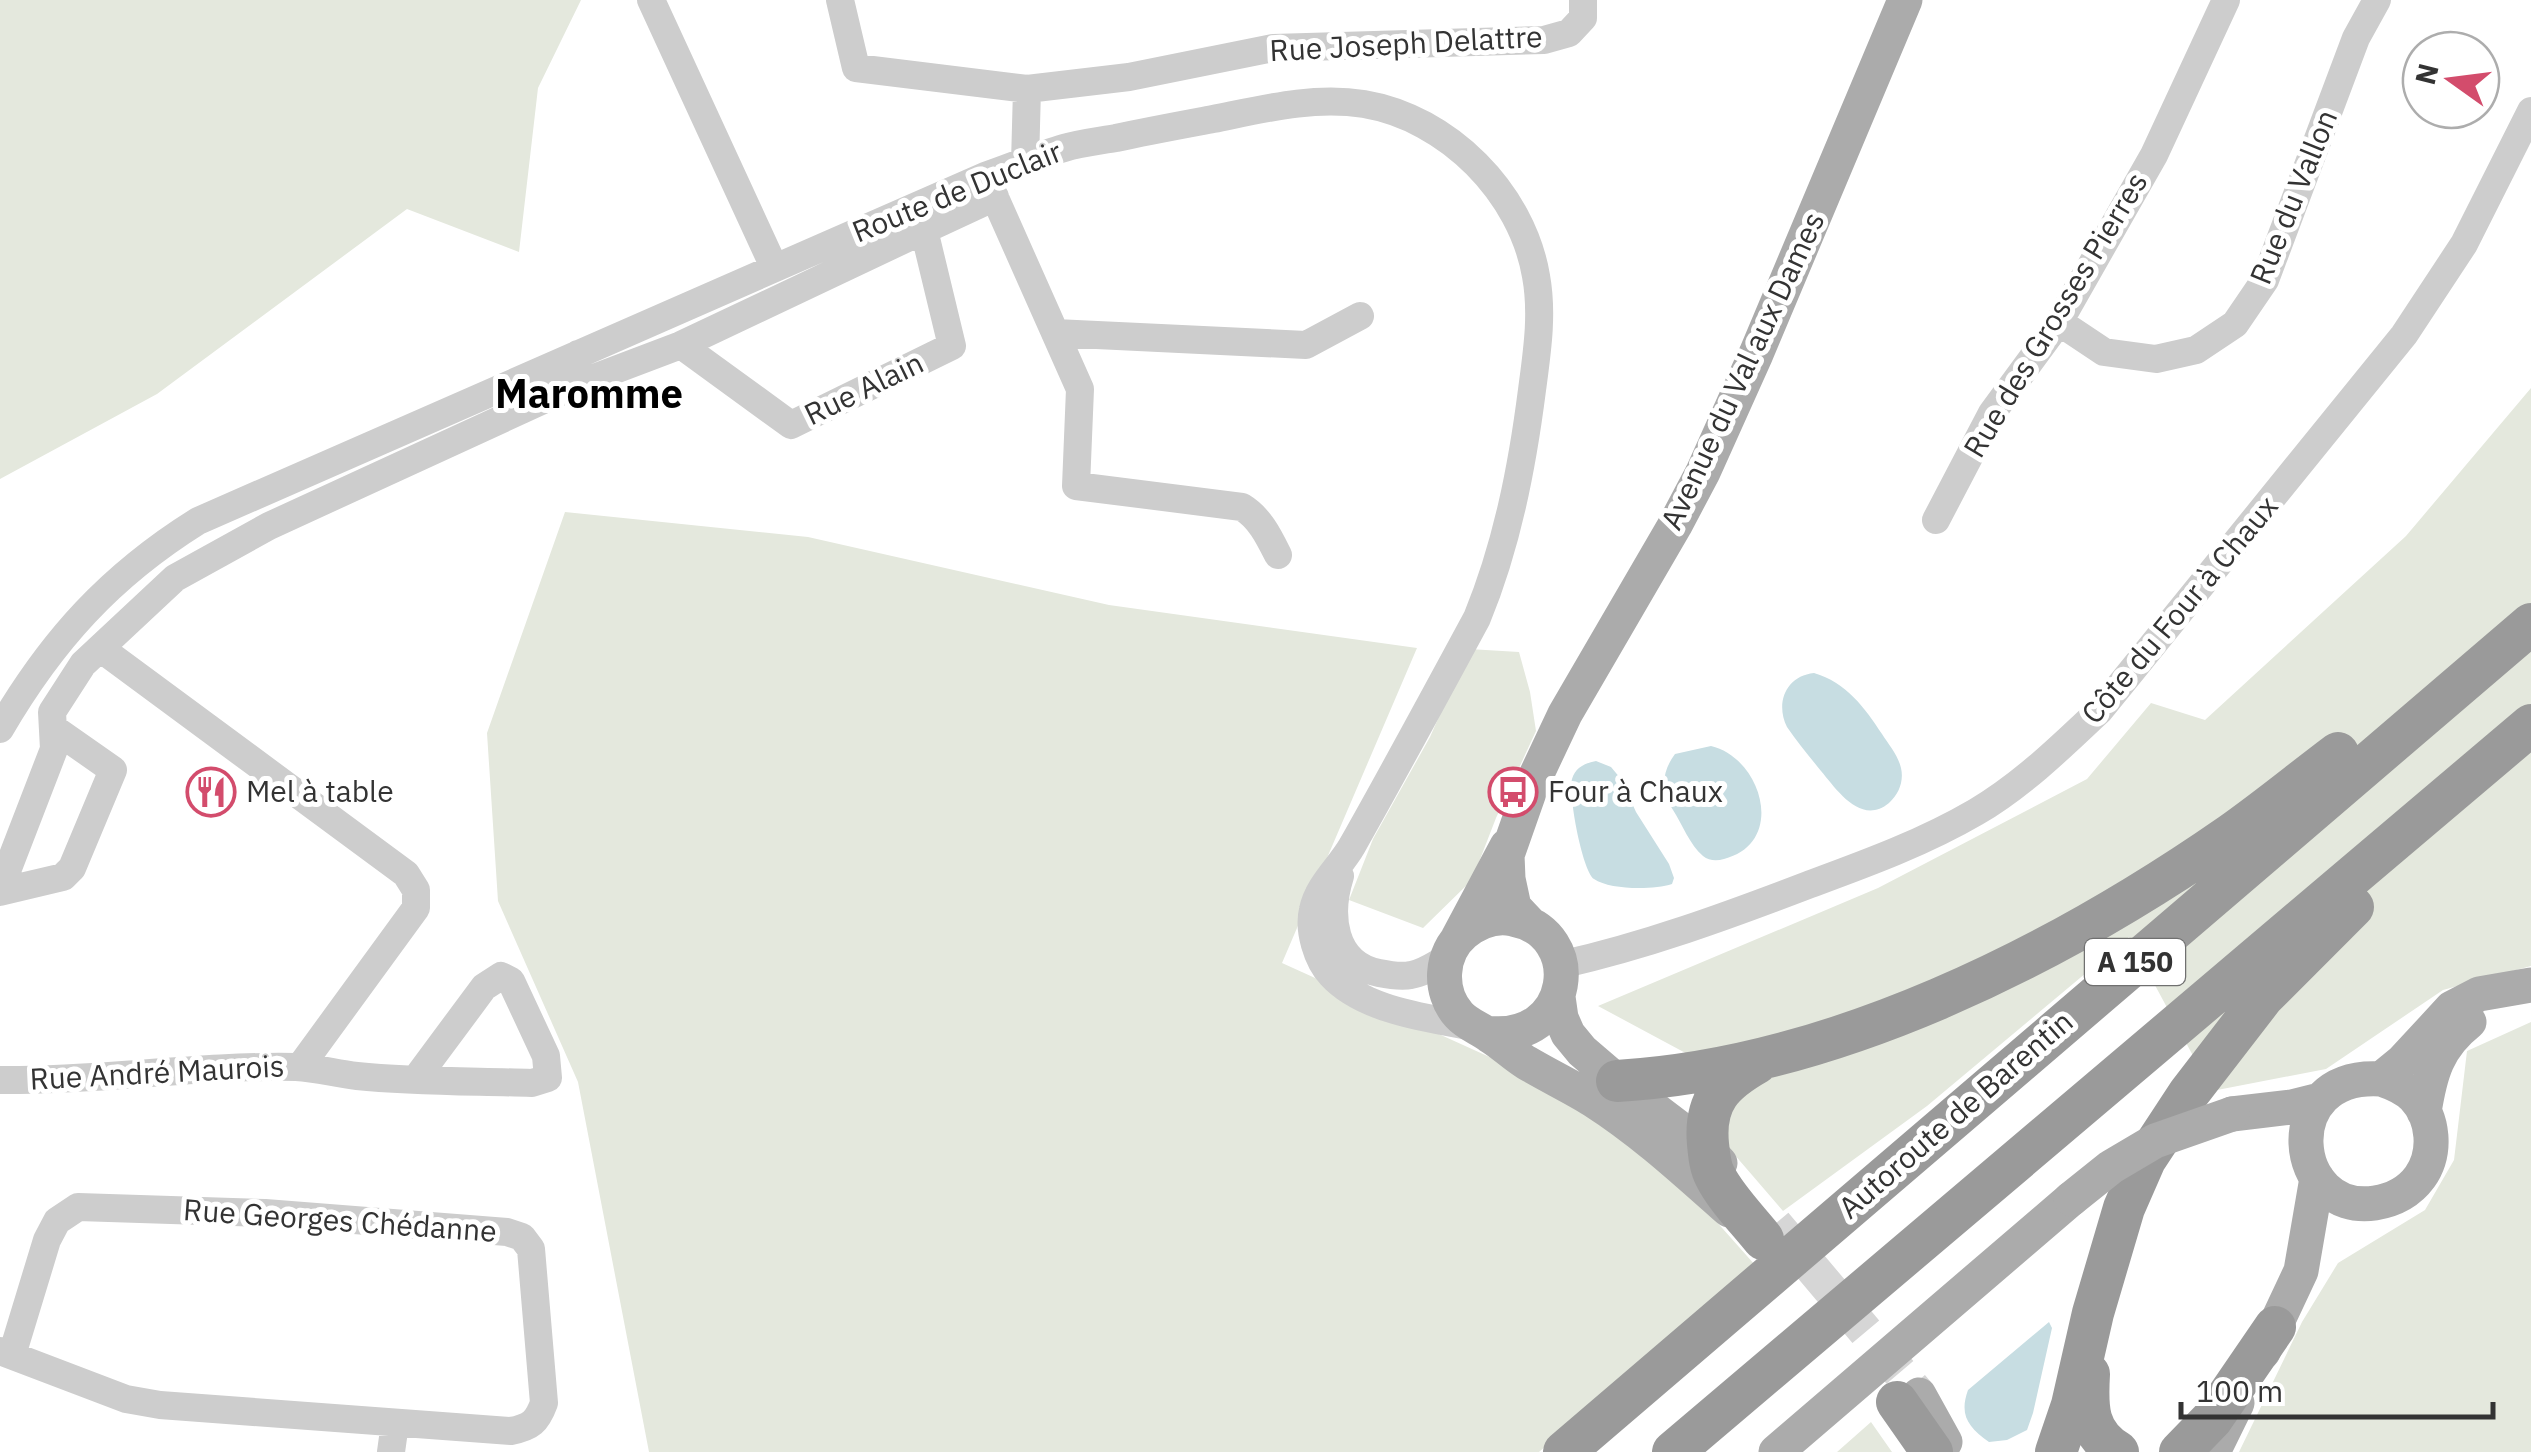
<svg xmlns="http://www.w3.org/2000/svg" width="2531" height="1452" font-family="'IBM Plex Sans',sans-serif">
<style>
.green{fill:#e4e8dd}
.water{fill:#c7dde2}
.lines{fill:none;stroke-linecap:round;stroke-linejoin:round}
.major-tunnel{stroke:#d6d6d6;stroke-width:35;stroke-dasharray:35 18;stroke-linecap:butt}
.minor{stroke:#cdcdcd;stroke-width:28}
.major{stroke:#ababab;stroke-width:35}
.highway{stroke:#9a9a9a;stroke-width:42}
.major-bridge{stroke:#ababab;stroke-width:35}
.labels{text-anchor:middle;stroke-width:10;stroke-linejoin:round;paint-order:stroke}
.shield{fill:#fff;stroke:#707070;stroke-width:2.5}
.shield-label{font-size:28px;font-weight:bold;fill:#333}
.street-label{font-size:30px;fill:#333;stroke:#fff}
.poi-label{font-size:30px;fill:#333;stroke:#fff;text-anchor:start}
.district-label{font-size:40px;font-weight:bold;fill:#000;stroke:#fff}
</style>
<rect width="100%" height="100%" fill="#fff"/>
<!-- green -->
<path class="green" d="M0,0H581L538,88L519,252L407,209L157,394L0,479Z
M2531,388V966L2443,990L2326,1069L2212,1091L2129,937L1927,1106L1783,1211L1721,1139L1706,1064L1598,1006L1878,888L2087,779L2151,703L2205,720L2406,536Z
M565,512L808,537L1109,605L1417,648L1282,963L1558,1088L1667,1166L1755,1265L1539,1452H649L578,1082L498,901L487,733Z
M1469,649L1519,652L1530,692L1536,731L1496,818L1472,880L1423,928L1349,900L1373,839L1430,737Z
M2531,1022V1452H2239L2302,1322L2338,1263L2425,1210L2454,1160L2467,1051Z
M1871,1422L1892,1452H1837Z"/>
<!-- water -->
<path class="water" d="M1814,673C1846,682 1865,708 1882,734C1889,745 1898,755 1901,768C1904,781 1899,794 1889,803C1861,826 1837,790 1821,771C1809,756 1798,743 1787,727C1775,703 1786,676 1814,673Z
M1711,746C1762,758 1787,843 1724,859C1717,861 1709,861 1703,856C1690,845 1682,824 1673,810C1661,790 1661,773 1675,754Z
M1596,761L1611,767L1621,779L1636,812L1669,864L1674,878L1672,884C1653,890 1610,890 1594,879C1582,870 1568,793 1572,779C1575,768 1585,763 1596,761Z
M2049,1322L2052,1328L2033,1413L2027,1430L2007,1440L1989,1442C1968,1427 1959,1415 1968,1390Z"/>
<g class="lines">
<!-- major-tunnel -->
<path class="major-tunnel" d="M1775,1224L1919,1395"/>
<!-- minor -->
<path class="minor" d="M651,0L774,267
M840,0L856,68L1027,89L1025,163
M1027,89L1129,77L1273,48L1544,40L1569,33L1583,18V0
M988,182L1080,389L1076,486L1242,507C1260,518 1269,537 1278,555
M2059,322L2104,352L2156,359L2196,350L2235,324L2265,280L2356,38L2377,0
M1055,333L1306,345L1360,316
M681,345L924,230
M578,384L681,345L791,425L952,346L924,230L995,197
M1936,520L1992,413L2059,322L2154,155L2226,0
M100,648L406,874L416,890V908L300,1067
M0,729C52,640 110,576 198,521L985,176C1011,167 1037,156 1064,148C1081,143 1099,141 1116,138C1148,131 1181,125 1213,119C1263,109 1313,96 1364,104C1448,118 1522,193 1536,276C1543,314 1537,352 1532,390C1522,468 1507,545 1477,618C1436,694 1395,770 1352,846C1340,867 1318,885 1313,910C1308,930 1317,960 1331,975C1364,1011 1427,1017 1472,1027
M1340,876C1328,914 1332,964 1379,973C1389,975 1401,977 1411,975C1424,973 1436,964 1447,958
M0,889L54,749L52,712L83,664L175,578L269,526L578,384V354
M0,892L63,877L72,868L113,770L53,728
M1560,965C1645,946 1727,916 1808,885C1865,864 1923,843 1976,812C2022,785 2062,746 2100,710L2404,335L2464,244L2531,111
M0,1080C99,1081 198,1065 296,1067C317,1068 337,1074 357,1076C415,1082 473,1081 532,1083L548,1078L546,1056L511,981L501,976L484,987L415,1080
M0,1351L126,1399L160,1405L511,1431C531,1427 537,1422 544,1403L531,1249L522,1237L507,1232L265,1213L78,1207L57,1221L47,1240L12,1355
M391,1452L395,1423"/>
<!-- major -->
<path class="major" d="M1530,924L1514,907L1508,879L1507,855L1532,784L1565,714L1675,525L1703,472L1756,354L1905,0
M1458,938L1507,846
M1558,997L1561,1018L1568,1034L1582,1051L1617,1081L1708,1150L1720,1163
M1486,1033C1574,1044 1587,933 1513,919C1495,915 1478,922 1464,933C1440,953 1438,992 1459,1015C1468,1025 1480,1028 1490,1036C1503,1044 1514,1055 1527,1063C1549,1076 1572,1087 1593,1100C1643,1132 1685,1171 1729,1210
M2381,1079C2393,1083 2405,1088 2414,1097C2434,1118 2437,1153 2420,1177C2409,1192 2394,1200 2375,1203C2290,1216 2274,1072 2381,1079L2403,1061L2452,1008L2479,994L2531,985
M2424,1112C2430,1074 2437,1047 2469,1022
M2232,1114L2292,1107L2320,1100
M2263,1352L2301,1271L2317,1178
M1919,1395L1945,1442
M1776,1452L2071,1199
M2213,1452L2237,1403"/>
<!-- highway -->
<path class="highway" d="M1757,1063C1722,1083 1704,1101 1708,1144C1709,1154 1710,1167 1715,1176C1726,1198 1747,1219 1763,1239
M1617,1081C1833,1068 2054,957 2230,835C2267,809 2302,780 2338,753
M2089,1374C2087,1408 2087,1433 2118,1452
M1897,1402L1932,1452
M1564,1452L2531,624
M1673,1452L2531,725
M2056,1452L2072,1405L2093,1313L2124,1208L2145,1160L2189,1093L2263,997L2353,907
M2180,1452L2212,1419L2275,1327"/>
<!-- major-bridge -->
<path class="major-bridge" d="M2071,1199L2111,1167L2155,1141L2232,1114"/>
</g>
<!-- icons -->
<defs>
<g id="restaurant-ring" transform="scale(2.5)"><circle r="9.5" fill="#fff" stroke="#d34c6c" stroke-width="1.5"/><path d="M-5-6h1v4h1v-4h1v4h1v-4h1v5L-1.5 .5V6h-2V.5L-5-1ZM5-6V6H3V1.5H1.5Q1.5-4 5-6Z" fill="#d34c6c"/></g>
<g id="bus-ring" transform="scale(2.5)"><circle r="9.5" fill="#fff" stroke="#d34c6c" stroke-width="1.5"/><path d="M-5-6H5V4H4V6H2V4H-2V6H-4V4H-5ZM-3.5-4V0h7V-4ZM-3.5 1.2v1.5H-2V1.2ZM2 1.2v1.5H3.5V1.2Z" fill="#d34c6c"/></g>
</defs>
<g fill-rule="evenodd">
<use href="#restaurant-ring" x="211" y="792"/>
<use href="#bus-ring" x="1513" y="792"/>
</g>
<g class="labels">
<!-- shield labels -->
<rect class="shield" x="2085" y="939" width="100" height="46" rx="8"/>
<g class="shield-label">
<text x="2135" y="972">A 150</text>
</g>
<!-- street labels -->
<g class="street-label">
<text transform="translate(1406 44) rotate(-3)" y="10">Rue Joseph Delattre</text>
<text transform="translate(957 192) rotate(-22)" y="10">Route de Duclair</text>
<text transform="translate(2294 197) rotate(-68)" y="10">Rue du Vallon</text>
<text transform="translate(2056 315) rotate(-59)" y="10">Rue des Grosses Pierres</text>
<text transform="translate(1743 371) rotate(-65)" y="10">Avenue du Val aux Dames</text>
<text transform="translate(864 389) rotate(-26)" y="10">Rue Alain</text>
<text transform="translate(2180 610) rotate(-50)" y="10">Côte du Four à Chaux</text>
<text transform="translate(157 1073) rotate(-3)" y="10">Rue André Maurois</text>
<text transform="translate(1956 1115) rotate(-41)" y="10">Autoroute de Barentin</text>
<text transform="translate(340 1221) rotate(4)" y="10">Rue Georges Chédanne</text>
</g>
<!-- poi labels -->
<g class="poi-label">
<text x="246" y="802">Mel à table</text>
<text x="1548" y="802">Four à Chaux</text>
</g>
<!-- district labels -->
<g class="district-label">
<text x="589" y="408">Maromme</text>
</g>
</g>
<!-- north arrow -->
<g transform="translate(2451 80) rotate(284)"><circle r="48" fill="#ffffff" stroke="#adadad" stroke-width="2.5"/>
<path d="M0-8L18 38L0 25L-18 38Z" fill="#d34c6c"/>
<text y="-15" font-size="28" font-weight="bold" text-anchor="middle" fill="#333333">N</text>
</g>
<!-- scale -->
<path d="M2181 1402v15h312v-15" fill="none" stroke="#333333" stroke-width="5"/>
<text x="2196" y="1402" font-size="30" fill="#333333" stroke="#ffffff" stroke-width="8" paint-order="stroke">100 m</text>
</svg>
